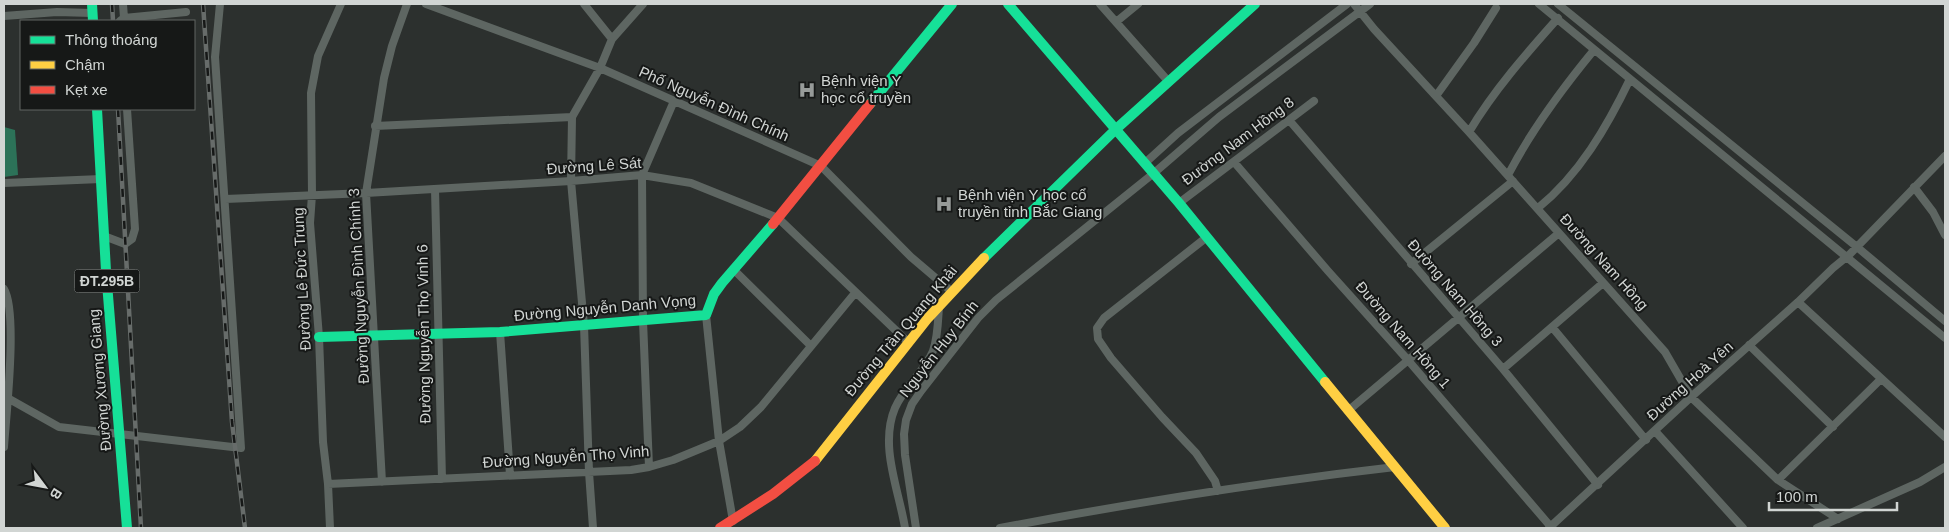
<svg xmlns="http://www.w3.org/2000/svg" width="1949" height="532" font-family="Arial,sans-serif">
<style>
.water{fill:#2c7258}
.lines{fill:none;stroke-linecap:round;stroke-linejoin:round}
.street{stroke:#5e6662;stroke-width:8}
.fast{stroke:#16e098;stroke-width:10}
.slow{stroke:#ffcf43;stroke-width:10}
.jam{stroke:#f24e42;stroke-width:10}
.rail-casing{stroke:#676c6a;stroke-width:4.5}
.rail{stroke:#161817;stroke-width:2.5;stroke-dasharray:8;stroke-linecap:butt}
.labels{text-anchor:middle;stroke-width:4;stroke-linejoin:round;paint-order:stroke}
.shield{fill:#161817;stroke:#999c9b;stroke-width:1}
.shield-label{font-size:14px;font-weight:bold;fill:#d1d5d3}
.poi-label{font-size:15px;fill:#d1d5d3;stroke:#161817;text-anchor:start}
.street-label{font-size:15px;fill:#d1d5d3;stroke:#161817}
</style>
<rect width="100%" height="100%" fill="#2c302e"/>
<!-- water -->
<path class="water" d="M4,127L15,130L18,175L4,177Z"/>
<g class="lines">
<!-- street -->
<path class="street" d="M123,4L124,18
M426,4L600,68L821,166L911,257L951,291
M584,4L612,39
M1100,4L1168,81
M1354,4L1374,29L1469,132L1665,352L1691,397L1778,480L1838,519
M1539,4L1945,338
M1558,4L1857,247L1945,321
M4,16L57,12L92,13
M120,21L124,18L186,12
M1116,22L1138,4
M1436,96L1474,43L1496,8
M1289,120L1503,369L1598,485
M375,126L572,117
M1469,132C1494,90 1526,54 1558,18
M1234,162L1328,271L1407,359L1551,527
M1145,163L1178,133L1347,4
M1508,175C1532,129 1561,90 1594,50
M4,183L101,179
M1914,187L1933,212L1945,235
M435,189L442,479
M225,199L366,193L571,181L642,175L691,183L778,218L908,342
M1179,203L1314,101
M1538,208C1579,175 1607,127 1630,79
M104,236L125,244L132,239L135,229L127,109
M1207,237L1104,318L1097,328L1098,339L1111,358L1162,417L1196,453L1215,481L1218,491
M1411,264L1513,181
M733,269L810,345
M4,289C18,312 6,416 4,447
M1798,302L1945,437
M706,315L719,441L733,521
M1552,327L1646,440
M500,332L510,475
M1749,345L1833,427
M1503,369L1603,283
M4,396L59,427L241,448L215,57L220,4
M1349,410L1559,233
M1655,431L1743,528
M649,467L643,321L642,175L674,101
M1778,480L1881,379
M382,482L366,193L384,78L392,46L407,4
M328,484L631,470L649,467L673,460L719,441L740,427L761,407L855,293
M330,528L328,484L323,442L319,337L310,223L312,195L311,93L318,56L341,4
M593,528L589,472L584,325L571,181L572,117L600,68L612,39L643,4
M905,528C899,490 879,446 895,408C904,387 924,372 933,351C938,337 938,321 939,306
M916,528L905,455L904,434L906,420L912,404L921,391L978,318L996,300L1154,173L1219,117L1370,4
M1000,528C1131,503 1263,482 1395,467
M1549,528L1691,397L1798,302L1833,268L1849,255L1945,156
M1817,528L1920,482L1945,467"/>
<!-- fast -->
<path class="fast" d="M92,4L93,21
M1008,4L1179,203L1325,382
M870,104L952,4
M97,109L106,271L127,528
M984,258L1115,130L1255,4
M319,337L500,332L706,315L714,294L722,283L773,224"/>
<!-- slow -->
<path class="slow" d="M1325,382L1445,528
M815,461L928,318L984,258"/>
<!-- jam -->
<path class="jam" d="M773,224L870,104
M720,528L773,494L815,461"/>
<!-- rail casing -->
<g class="rail-casing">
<path id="rail" d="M112,4L113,21
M203,4L232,422L245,528
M118,109L141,528"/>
</g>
<!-- rail -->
<use href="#rail" class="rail"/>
</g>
<!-- icons -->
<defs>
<g id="hospital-bare" transform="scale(1.35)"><path d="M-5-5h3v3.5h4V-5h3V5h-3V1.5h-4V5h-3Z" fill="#979b99" stroke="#161817" stroke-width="2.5" paint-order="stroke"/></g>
</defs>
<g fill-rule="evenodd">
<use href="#hospital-bare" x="807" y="90"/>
<use href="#hospital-bare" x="944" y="204"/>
</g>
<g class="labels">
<!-- shield labels -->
<rect class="shield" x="74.5" y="269.5" width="65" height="23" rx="4"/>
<g class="shield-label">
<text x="107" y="286">ĐT.295B</text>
</g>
<!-- poi labels -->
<g class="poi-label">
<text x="821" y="86">Bệnh viện Y<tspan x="821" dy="17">học cổ truyền</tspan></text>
<text x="958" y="200">Bệnh viện Y học cổ<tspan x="958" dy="17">truyền tỉnh Bắc Giang</tspan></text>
</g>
<!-- street labels -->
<g class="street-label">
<text transform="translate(714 104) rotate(24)" y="5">Phố Nguyễn Đình Chính</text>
<text transform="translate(1238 141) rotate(-37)" y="5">Đường Nam Hồng 8</text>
<text transform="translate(594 166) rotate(-4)" y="5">Đường Lê Sát</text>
<text transform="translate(1604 262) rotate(48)" y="5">Đường Nam Hồng</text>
<text transform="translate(302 279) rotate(-93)" y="5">Đường Lê Đức Trung</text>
<text transform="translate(359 286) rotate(-93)" y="5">Đường Nguyễn Đình Chính 3</text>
<text transform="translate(1455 293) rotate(49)" y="5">Đường Nam Hồng 3</text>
<text transform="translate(605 308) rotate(-5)" y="5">Đường Nguyễn Danh Vọng</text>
<text transform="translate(901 331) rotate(-50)" y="5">Đường Trần Quang Khải</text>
<text transform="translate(424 334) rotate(-91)" y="5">Đường Nguyễn Thọ Vinh 6</text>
<text transform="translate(1403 335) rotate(49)" y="5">Đường Nam Hồng 1</text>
<text transform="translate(939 349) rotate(-52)" y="5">Nguyễn Huy Bính</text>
<text transform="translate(100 380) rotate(-95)" y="5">Đường Xương Giang</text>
<text transform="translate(1690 381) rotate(-42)" y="5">Đường Hoà Yên</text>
<text transform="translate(566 457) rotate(-4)" y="5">Đường Nguyễn Thọ Vinh</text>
</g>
</g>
<!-- border -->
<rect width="1949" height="532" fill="none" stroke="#d1d5d3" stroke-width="10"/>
<!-- legend -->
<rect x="20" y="20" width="175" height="90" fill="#161817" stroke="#616462"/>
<rect x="30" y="36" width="25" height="8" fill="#16e098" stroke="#616462"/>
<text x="65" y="45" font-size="15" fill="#d1d5d3">Thông thoáng</text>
<rect x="30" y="61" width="25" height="8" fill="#ffcf43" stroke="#616462"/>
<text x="65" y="70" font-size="15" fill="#d1d5d3">Chậm</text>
<rect x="30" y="86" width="25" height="8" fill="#f24e42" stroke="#616462"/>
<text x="65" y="95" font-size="15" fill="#d1d5d3">Kẹt xe</text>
<!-- north arrow -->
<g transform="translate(45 487) rotate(122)" stroke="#161817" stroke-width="4" paint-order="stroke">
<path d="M0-4L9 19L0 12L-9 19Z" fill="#d1d5d3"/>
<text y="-8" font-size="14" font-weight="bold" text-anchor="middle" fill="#d1d5d3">B</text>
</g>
<!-- scale -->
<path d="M1769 502v8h128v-8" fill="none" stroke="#d1d5d3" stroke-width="2.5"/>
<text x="1776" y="502" font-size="15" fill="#d1d5d3" stroke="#161817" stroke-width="4" paint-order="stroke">100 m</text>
</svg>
